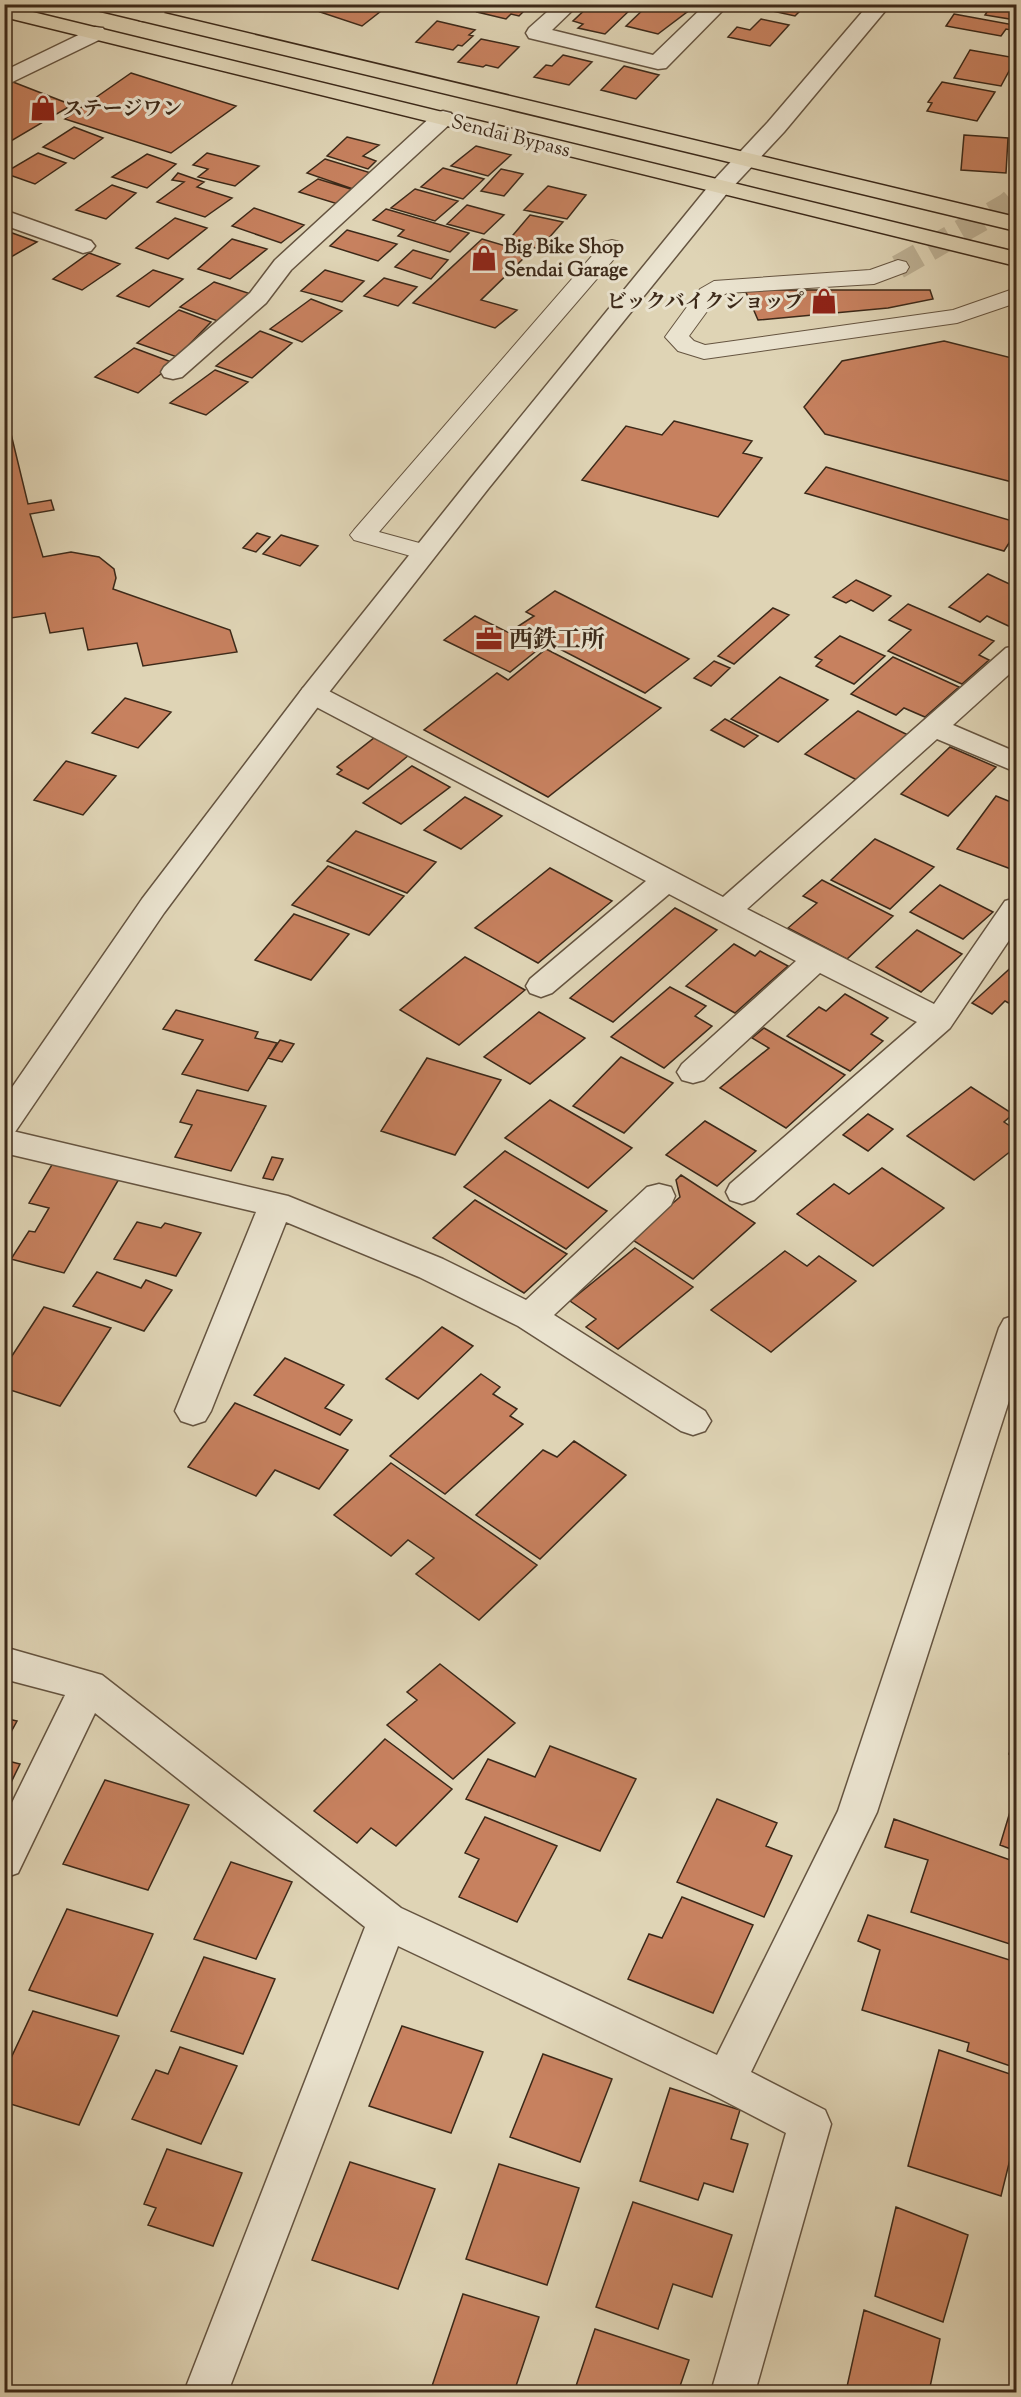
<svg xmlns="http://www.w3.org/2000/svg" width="1021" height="2397" font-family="'Sorts Mill Goudy','Noto Serif JP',serif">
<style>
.building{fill:#c7815f;stroke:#3c2919;stroke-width:1.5}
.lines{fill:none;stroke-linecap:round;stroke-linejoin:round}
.minor-tunnel{stroke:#beb296;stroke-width:24;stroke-dasharray:24 12;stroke-linecap:butt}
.service-casing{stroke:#655440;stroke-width:2}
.minor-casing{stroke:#655440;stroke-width:3}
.tertiary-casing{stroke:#655440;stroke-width:3}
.trunk-casing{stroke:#3c2919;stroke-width:3}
.service{fill:#eae3cf;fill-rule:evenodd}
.minor{fill:#eae3cf;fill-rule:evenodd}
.tertiary{fill:#eae3cf;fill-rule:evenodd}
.trunk{fill:#dfd4b5;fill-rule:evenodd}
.labels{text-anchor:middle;stroke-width:6;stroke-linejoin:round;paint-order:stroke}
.far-poi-label{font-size:20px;font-weight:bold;fill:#3c2919;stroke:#eae3cf;text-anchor:start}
.far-street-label{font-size:20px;fill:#3c2919;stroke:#eae3cf}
.poi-label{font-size:24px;font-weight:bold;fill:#3c2919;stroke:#eae3cf;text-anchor:start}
</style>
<rect width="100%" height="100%" fill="#dfd4b5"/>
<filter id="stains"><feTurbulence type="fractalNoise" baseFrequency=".00333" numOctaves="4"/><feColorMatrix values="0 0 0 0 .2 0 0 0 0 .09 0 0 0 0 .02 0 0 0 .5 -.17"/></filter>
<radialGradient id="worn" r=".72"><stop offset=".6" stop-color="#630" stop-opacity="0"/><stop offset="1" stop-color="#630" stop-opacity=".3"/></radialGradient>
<!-- building -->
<path class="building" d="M330,4H390L362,26L320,12Z
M485,4H531L519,16L511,14L506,19L477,12Z
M595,4H611L631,9L605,34L578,28L583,24L573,21L590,5Z
M649,4H657L687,12L658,34L626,26Z
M768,4H807L795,16L763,9Z
M992,4L1016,7V20L985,15Z
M954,14L1014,25L1011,30L1006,29L1001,36L946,26Z
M761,19L789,25L770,46L728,37L737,27L750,30Z
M437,21L475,30L469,35L473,36L462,46L458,45L453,50L416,42Z
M481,39L519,47L498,68L486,65L483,67L458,62Z
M970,50L1016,58L1001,86L954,78Z
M563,55L592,62L569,85L534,77L546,65L552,66Z
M624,66L659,75L636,99L601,90Z
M131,73L236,106L171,153L65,119Z
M13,82L72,105L11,141L4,139V87Z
M942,82L995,92L977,121L927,111L932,103L928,102Z
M74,127L103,138L74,159L43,147Z
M964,135L1008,138L1006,173L961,170Z
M347,137L379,145L363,156L376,161L368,169L327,156Z
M476,146L511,155L488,176L451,166Z
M38,153L66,163L35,184L4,173Z
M207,153L259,166L235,186L198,177L208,169L193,165Z
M147,154L176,164L147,188L112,177Z
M325,159L371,173L353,189L307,173Z
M443,168L484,179L463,199L421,187Z
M501,169L523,174L504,196L481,191Z
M178,173L204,182L197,187L232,198L205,217L157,202L184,182L172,180Z
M318,179L357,191L341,205L299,192Z
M112,185L136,193L106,219L76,210Z
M548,186L586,195L567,219L524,210Z
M415,189L458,201L435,221L391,208Z
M467,205L504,215L484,234L447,224Z
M254,208L304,225L281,243L232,226Z
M386,209L469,233L450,252L398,236L404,230L373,220Z
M530,215L563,222L539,249L508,241Z
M175,218L207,228L168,259L136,248Z
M4,230L37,242L4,261Z
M347,230L397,244L378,261L330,246Z
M232,239L267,249L230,279L198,269Z
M482,239L529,253L481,300L517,310L495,328L413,303Z
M413,250L448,260L431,279L395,267Z
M89,253L120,264L82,290L53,279Z
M153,270L183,279L149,307L117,296Z
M325,270L364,281L342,302L301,291Z
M384,278L417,287L398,306L364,296Z
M214,282L254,295L223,323L180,307Z
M745,290H930L933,299L888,308L758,320Z
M311,299L342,311L302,342L270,329Z
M179,310L211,322L177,357L137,343Z
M260,331L292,343L252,378L216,366Z
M944,341L1016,359V483L825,434L804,407L842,361Z
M134,348L174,363L138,393L95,377Z
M215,370L248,382L206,415L170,403Z
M4,405L28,504L51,500L54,510L30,514L43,557L71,552L99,557L114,569L116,578L113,589L230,630L237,652L143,666L137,643L88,650L83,628L50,633L45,613L4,619Z
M674,421L752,441L743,453L762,458L718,517L582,480L626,426L662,435Z
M826,467L1016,522V532L1004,551L805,493Z
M257,533L270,537L256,552L243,548Z
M281,535L318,546L300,566L263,554Z
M988,574L1016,587L1015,629L987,616L980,622L949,607Z
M856,580L891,596L873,611L851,600L846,603L833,597Z
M555,591L689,659L645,693L517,627L534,616L526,612Z
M908,604L994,641L979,655L989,660L962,684L888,651L911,630L889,620Z
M773,608L789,615L734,664L718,656Z
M475,616L540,648L510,672L444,640Z
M840,636L885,656L854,684L816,666L822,660L815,657Z
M546,649L661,708L548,797L424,730L497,673L508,680Z
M893,657L959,687L925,717L904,708L896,715L851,694Z
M714,661L730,668L711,686L694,678Z
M780,677L828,700L778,742L731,719Z
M125,698L171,712L138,748L92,733Z
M858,711L908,735L857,780L805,754Z
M725,719L758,736L744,747L711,730Z
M374,738L409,755L368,789L337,774L342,770L337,767Z
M950,747L996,767L948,816L901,794Z
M66,761L116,776L83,815L34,800Z
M412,766L450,787L401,824L363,803Z
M996,796L1016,804V860L1011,869L957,849Z
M465,797L502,816L461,849L424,830Z
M356,831L436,862L407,893L327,861Z
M875,839L934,867L890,909L831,880Z
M328,866L404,896L369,935L292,905Z
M550,868L612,901L538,963L475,928Z
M822,880L893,916L847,959L788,928L817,903L803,896Z
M940,885L993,912L963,939L910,912Z
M675,908L717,930L613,1022L570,998Z
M294,914L349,934L311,980L255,960Z
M917,930L962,954L921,992L876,967Z
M734,944L755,956L760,951L788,966L735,1013L686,986Z
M465,957L525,990L459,1045L400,1010Z
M1016,963V1007L1005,1001L992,1014L972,1003Z
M670,987L706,1006L695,1016L712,1026L664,1068L611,1037Z
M845,994L888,1018L871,1034L883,1041L850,1071L787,1036L819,1007L826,1011Z
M176,1010L258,1032L255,1038L277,1043L248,1091L182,1074L203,1040L163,1029Z
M539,1012L585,1038L530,1084L484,1057Z
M764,1028L845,1075L786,1128L720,1088L769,1048L752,1038Z
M280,1040L294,1044L282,1062L268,1058Z
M621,1057L673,1083L624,1133L573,1106Z
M427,1058L501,1080L455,1155L381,1131Z
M971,1087L1013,1114L1004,1122L1016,1130V1147L974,1180L907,1136Z
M197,1090L266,1106L231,1171L175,1157L192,1125L180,1122Z
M550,1100L632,1148L588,1188L505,1138Z
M868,1114L893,1129L868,1151L843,1135Z
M705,1121L756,1151L717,1186L666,1155Z
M505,1151L607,1211L566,1249L464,1187Z
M272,1157L283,1159L273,1180L263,1178Z
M53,1163L119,1179L64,1273L11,1259L29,1231L35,1232L49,1208L29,1203Z
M882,1168L944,1208L873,1266L797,1214L834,1184L849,1194Z
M681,1175L755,1223L693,1279L631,1239L680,1197L676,1180Z
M475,1200L567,1254L524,1293L433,1238Z
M137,1222L161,1228L165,1223L201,1233L176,1276L114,1259Z
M635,1248L693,1287L618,1349L586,1327L596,1319L570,1301Z
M785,1251L807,1266L819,1256L856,1281L771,1352L711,1310Z
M97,1272L141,1288L146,1280L172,1290L144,1331L73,1306Z
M44,1307L111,1328L60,1406L4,1388V1368Z
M442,1327L473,1346L418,1399L386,1379Z
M285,1358L344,1385L325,1408L352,1420L340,1435L254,1395Z
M481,1374L500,1387L493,1394L517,1409L510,1416L523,1424L445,1494L390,1456Z
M235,1403L348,1450L319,1489L275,1470L256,1496L188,1467Z
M574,1441L626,1475L540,1559L476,1515L543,1450L557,1457Z
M391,1463L537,1565L479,1620L416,1574L434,1558L408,1540L391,1556L334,1515Z
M440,1664L515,1723L453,1779L387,1725L417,1700L407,1692Z
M4,1718L17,1721L4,1745Z
M1016,1735V1757L1009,1754Z
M385,1739L452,1789L396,1846L371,1828L357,1843L314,1811Z
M550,1746L636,1779L600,1851L466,1799L488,1759L535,1777Z
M4,1760L20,1764L4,1797Z
M105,1780L189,1805L148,1890L63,1864Z
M1016,1792V1851L1000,1845Z
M717,1799L777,1823L766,1846L792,1856L764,1917L677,1882Z
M485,1817L557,1846L517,1922L459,1897L479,1859L465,1853Z
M894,1819L1016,1862V1946L911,1912L928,1860L885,1847Z
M231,1862L292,1882L256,1959L194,1939Z
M682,1897L753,1925L713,2013L628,1979L649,1934L662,1938Z
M67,1909L153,1934L117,2016L29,1990Z
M868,1915L1016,1962V2068L967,2051L969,2043L862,2010L880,1950L858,1941Z
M204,1957L275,1979L243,2054L171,2031Z
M33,2011L119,2036L79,2125L4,2102V2073Z
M402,2026L483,2052L451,2133L369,2106Z
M180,2047L237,2066L201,2144L132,2119L156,2070L168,2074Z
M939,2050L1016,2076V2135L1001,2196L908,2166Z
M543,2054L612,2079L580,2162L510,2137Z
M670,2088L740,2110L731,2139L748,2144L733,2192L704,2183L698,2200L640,2181Z
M167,2149L242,2173L213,2246L148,2225L156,2208L144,2204Z
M350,2162L435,2189L398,2289L312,2260Z
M499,2164L579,2188L547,2285L466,2259Z
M633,2202L732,2235L712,2297L673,2284L658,2329L596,2307Z
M896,2207L968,2235L943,2322L875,2296Z
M463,2294L539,2317L514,2392H452L432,2386Z
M864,2310L940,2339L929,2392L846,2391Z
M595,2329L689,2360L678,2392H574Z"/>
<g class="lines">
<!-- minor-tunnel -->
<path class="minor-tunnel" d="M898,267L1007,205L1016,197"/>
<!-- service casing -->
<g class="service-casing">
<path id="service" d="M612,240L620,242L623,247L620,252L379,532L434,547L438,552L434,557L425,560L354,540L350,535L354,530L604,242Z
M898,260L906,262L909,267L906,272L874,284L727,293L716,299L689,336L694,341L705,345L953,310L1016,288V303L957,323L704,359L678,351L665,337L700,289L714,281L870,270Z"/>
</g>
<!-- minor casing -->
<g class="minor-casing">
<path id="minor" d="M148,4H172C164,15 152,24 139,20L135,16Z
M556,4H579L552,30L653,55L706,4H729L666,68L658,69L529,38L526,33L529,28Z
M95,27L103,28L106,33L103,38L4,86V71Z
M443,111L451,113L454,118L451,123L291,270L266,303L182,377L173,379L164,377L161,372L164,367L250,293L275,260L435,113Z
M4,210L91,241L95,246L91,251L83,253L4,225Z
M1016,646V668L953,725L1016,752V772L937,739L747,909L934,1004L1005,901L1016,898V930L950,1028L754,1200L742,1204L730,1200L726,1192L730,1184L917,1022L820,973L704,1080L693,1083L682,1080L677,1072L682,1064L796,961L669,894L552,993L541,997L530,993L526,986L530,979L646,881L303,700L299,694L303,688L313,685L323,688L723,897L1006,648Z
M4,1129L288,1196L443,1259L526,1300L647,1187L659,1184L671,1187L675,1196L671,1205L554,1315L705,1411L711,1421L705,1431L693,1435L681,1431L518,1326L419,1277L286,1222L211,1411L205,1421L193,1425L181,1421L175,1411L256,1212L4,1153Z
M1016,1315V1379L877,1812L751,2072L825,2110L831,2124L755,2392H711L786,2133L711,2094L398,1946L228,2392H184L365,1927L95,1713L18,1873L4,1878V1819L65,1695L4,1679V1647L102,1675L401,1908L717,2055L838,1811L999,1328L1004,1319Z"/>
</g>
<!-- tertiary casing -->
<g class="tertiary-casing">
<path id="tertiary" d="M869,4H891L784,132L728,192L488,489L323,700L164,913L15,1132L4,1135V1099L142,899L303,688L470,479L712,182L768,122Z"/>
</g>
<!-- trunk casing -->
<g class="trunk-casing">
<path id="trunk" d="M87,4H126L1016,217V231L97,10L90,8Z
M4,5L1016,252V266L4,17Z"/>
</g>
<!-- service -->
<use href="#service" class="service"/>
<!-- minor -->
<use href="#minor" class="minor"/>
<!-- tertiary -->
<use href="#tertiary" class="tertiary"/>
<!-- trunk -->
<use href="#trunk" class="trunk"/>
</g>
<!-- icons -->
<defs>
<g id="shop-bare" transform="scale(2.07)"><path d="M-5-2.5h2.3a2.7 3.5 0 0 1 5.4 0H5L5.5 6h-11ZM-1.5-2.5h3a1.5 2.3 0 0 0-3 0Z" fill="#8f2418" stroke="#eae3cf" stroke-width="2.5" paint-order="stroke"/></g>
<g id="office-bare" transform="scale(2.07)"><path d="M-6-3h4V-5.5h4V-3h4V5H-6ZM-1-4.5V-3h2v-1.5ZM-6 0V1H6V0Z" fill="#8f2418" stroke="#eae3cf" stroke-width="2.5" paint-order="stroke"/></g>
</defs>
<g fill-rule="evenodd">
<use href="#shop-bare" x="43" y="108"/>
<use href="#shop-bare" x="484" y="258"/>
<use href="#shop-bare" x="824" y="301"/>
<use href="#office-bare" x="489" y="639"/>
</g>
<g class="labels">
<!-- far-poi labels -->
<g class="far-poi-label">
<text x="63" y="115">ステージワン</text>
<text x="504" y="253">Big Bike Shop<tspan x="504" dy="23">Sendai Garage</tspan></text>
<text x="804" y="308" text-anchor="end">ビックバイクショップ</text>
</g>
<!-- far-street labels -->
<g class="far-street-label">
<text transform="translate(511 135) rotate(14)" y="7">Sendai Bypass</text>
</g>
<!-- poi labels -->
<g class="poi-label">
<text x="509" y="647">西鉄工所</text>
</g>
</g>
<!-- margin -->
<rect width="1021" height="2397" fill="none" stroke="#dfd4b5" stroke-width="24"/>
<rect x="6" y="6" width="1009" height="2385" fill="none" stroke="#3c2919" stroke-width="3"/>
<rect x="12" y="12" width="997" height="2373" fill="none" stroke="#3c2919" stroke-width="1.5"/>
<rect width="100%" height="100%" filter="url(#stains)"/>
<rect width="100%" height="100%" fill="url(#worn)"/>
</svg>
